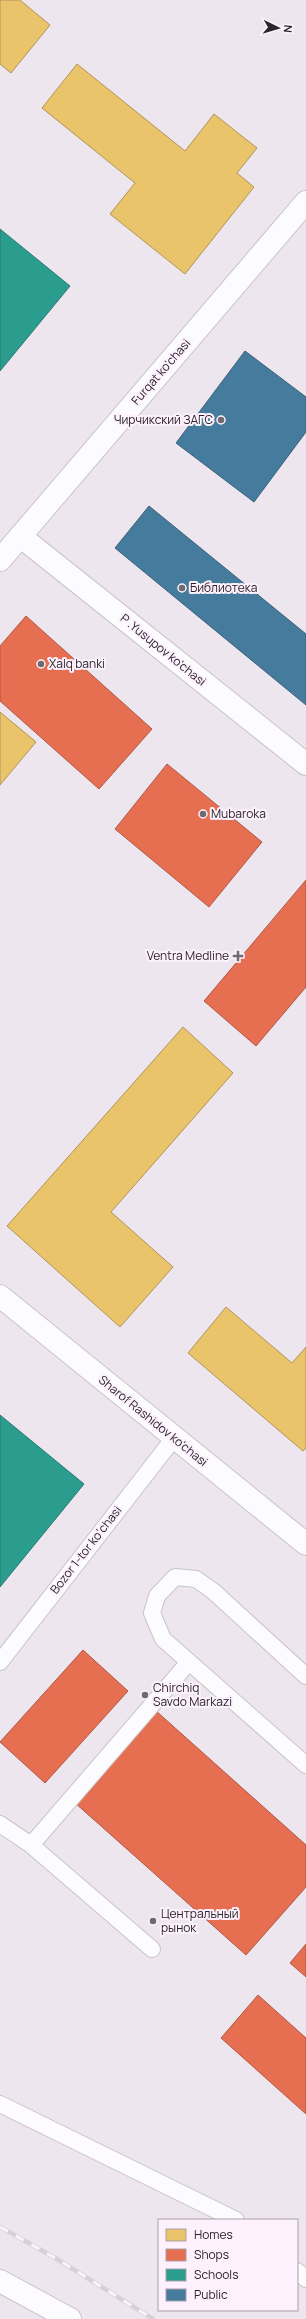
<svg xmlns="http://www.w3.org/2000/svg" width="306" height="2319" font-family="Manrope,sans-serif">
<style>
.homes{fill:#e9c46a;stroke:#b09457}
.shops{fill:#e76f51;stroke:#af5946}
.schools{fill:#2a9d8f;stroke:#2a7971}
.public{fill:#457b9d;stroke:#3d617b}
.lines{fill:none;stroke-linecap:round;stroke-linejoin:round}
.lane-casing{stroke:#c9c3ca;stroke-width:18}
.street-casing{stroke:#c9c3ca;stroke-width:24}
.lane{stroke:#fcfbfd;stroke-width:16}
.street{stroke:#fcfbfd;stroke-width:22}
.rail-casing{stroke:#d5d2d6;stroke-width:4.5}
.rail{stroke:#fdf1fe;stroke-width:3;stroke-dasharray:9;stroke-linecap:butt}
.poi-dot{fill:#6f6970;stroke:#fdf1fe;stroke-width:1.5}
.labels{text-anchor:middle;stroke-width:4;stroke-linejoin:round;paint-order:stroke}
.street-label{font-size:12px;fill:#2b252b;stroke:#fdf1fe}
.poi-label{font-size:12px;fill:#2b252b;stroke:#fdf1fe;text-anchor:start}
</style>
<rect width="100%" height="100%" fill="#eee6ef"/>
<!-- homes -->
<path class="homes" d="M0,0H20L50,25L11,73L0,64Z
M77,64L185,151L214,114L257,148L237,173L254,187L185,274L110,214L135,183L42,108Z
M0,712L36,742L0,785Z
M183,1027L233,1073L111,1212L173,1267L120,1327L7,1226Z
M226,1307L292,1363L306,1347V1448L303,1451L188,1353Z"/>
<!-- shops -->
<path class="shops" d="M26,616L152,729L99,789L0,701V646Z
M167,764L262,842L209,907L115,829Z
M306,880V987L256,1046L204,1001Z
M83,1650L128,1691L45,1783L0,1742Z
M155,1710L306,1845V1887L246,1955L74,1802Z
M306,1944V1977L290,1963Z
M258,1995L306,2038V2114L221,2038Z"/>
<!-- schools -->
<path class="schools" d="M0,229L70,286L0,371Z
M0,1415L84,1484L0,1587Z"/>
<!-- public -->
<path class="public" d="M245,351L306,397V432L254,502L176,443Z
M149,506L306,634V705L115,548Z"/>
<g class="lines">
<!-- lane casing -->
<g class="lane-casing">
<path id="lane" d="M0,1662L174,1438
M306,1676L213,1591L196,1579L175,1577L157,1596L152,1613L163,1639L306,1765
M0,1824L31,1845L189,1662
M31,1845L152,1949
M0,2104L236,2220
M297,2271L306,2279"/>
</g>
<!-- street casing -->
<g class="street-casing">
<path id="street" d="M20,536L306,764
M0,560L306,202
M0,1296L306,1544
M0,2281L70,2319"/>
</g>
<!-- lane -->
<use href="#lane" class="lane"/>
<!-- street -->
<use href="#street" class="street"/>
<!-- rail casing -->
<g class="rail-casing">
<path id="rail" d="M0,2227L57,2259L153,2319"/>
</g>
<!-- rail -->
<use href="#rail" class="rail"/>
</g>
<!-- markers -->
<g class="poi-dot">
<circle cx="221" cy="420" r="4"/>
<circle cx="182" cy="588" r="4"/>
<circle cx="41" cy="664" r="4"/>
<circle cx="203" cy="814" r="4"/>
<path d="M236 950h4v4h4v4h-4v4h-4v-4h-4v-4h4z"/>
<circle cx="145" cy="1695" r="4"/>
<circle cx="153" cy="1921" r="4"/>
</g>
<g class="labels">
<!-- street labels -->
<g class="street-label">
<text transform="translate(161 372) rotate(-49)" y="4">Furqat ko'chasi</text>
<text transform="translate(163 650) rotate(39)" y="4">P .Yusupov ko'chasi</text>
<text transform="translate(153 1421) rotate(39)" y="4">Sharof Rashidov ko'chasi</text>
<text transform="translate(86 1550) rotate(-52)" y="4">Bozor 1-tor ko‘chasi</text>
</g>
<!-- poi labels -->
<g class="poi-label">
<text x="213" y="424" text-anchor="end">Чирчикский ЗАГС</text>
<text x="190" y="592">Библиотека</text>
<text x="49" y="668">Xalq banki</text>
<text x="211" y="818">Mubaroka</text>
<text x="229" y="960" text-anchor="end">Ventra Medline</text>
<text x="153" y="1692">Chirchiq<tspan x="153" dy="14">Savdo Markazi</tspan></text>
<text x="161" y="1918">Центральный<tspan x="161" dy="14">рынок</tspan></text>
</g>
</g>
<!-- legend -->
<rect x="158" y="2219" width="140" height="92" fill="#fdf1fe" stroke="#a99faa"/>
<rect x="166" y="2229" width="20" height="12" fill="#e9c46a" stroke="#a99faa"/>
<text x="194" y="2239" font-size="12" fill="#2b252b">Homes</text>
<rect x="166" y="2249" width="20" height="12" fill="#e76f51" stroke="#a99faa"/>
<text x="194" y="2259" font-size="12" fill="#2b252b">Shops</text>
<rect x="166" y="2269" width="20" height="12" fill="#2a9d8f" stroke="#a99faa"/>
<text x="194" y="2279" font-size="12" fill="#2b252b">Schools</text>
<rect x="166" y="2289" width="20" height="12" fill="#457b9d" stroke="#a99faa"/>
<text x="194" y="2299" font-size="12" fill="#2b252b">Public</text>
<!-- north arrow -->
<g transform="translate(278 28) rotate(95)" stroke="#fdf1fe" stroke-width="3" paint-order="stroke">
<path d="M0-3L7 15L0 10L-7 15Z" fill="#2b252b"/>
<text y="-6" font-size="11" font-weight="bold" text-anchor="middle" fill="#2b252b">N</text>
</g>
</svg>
